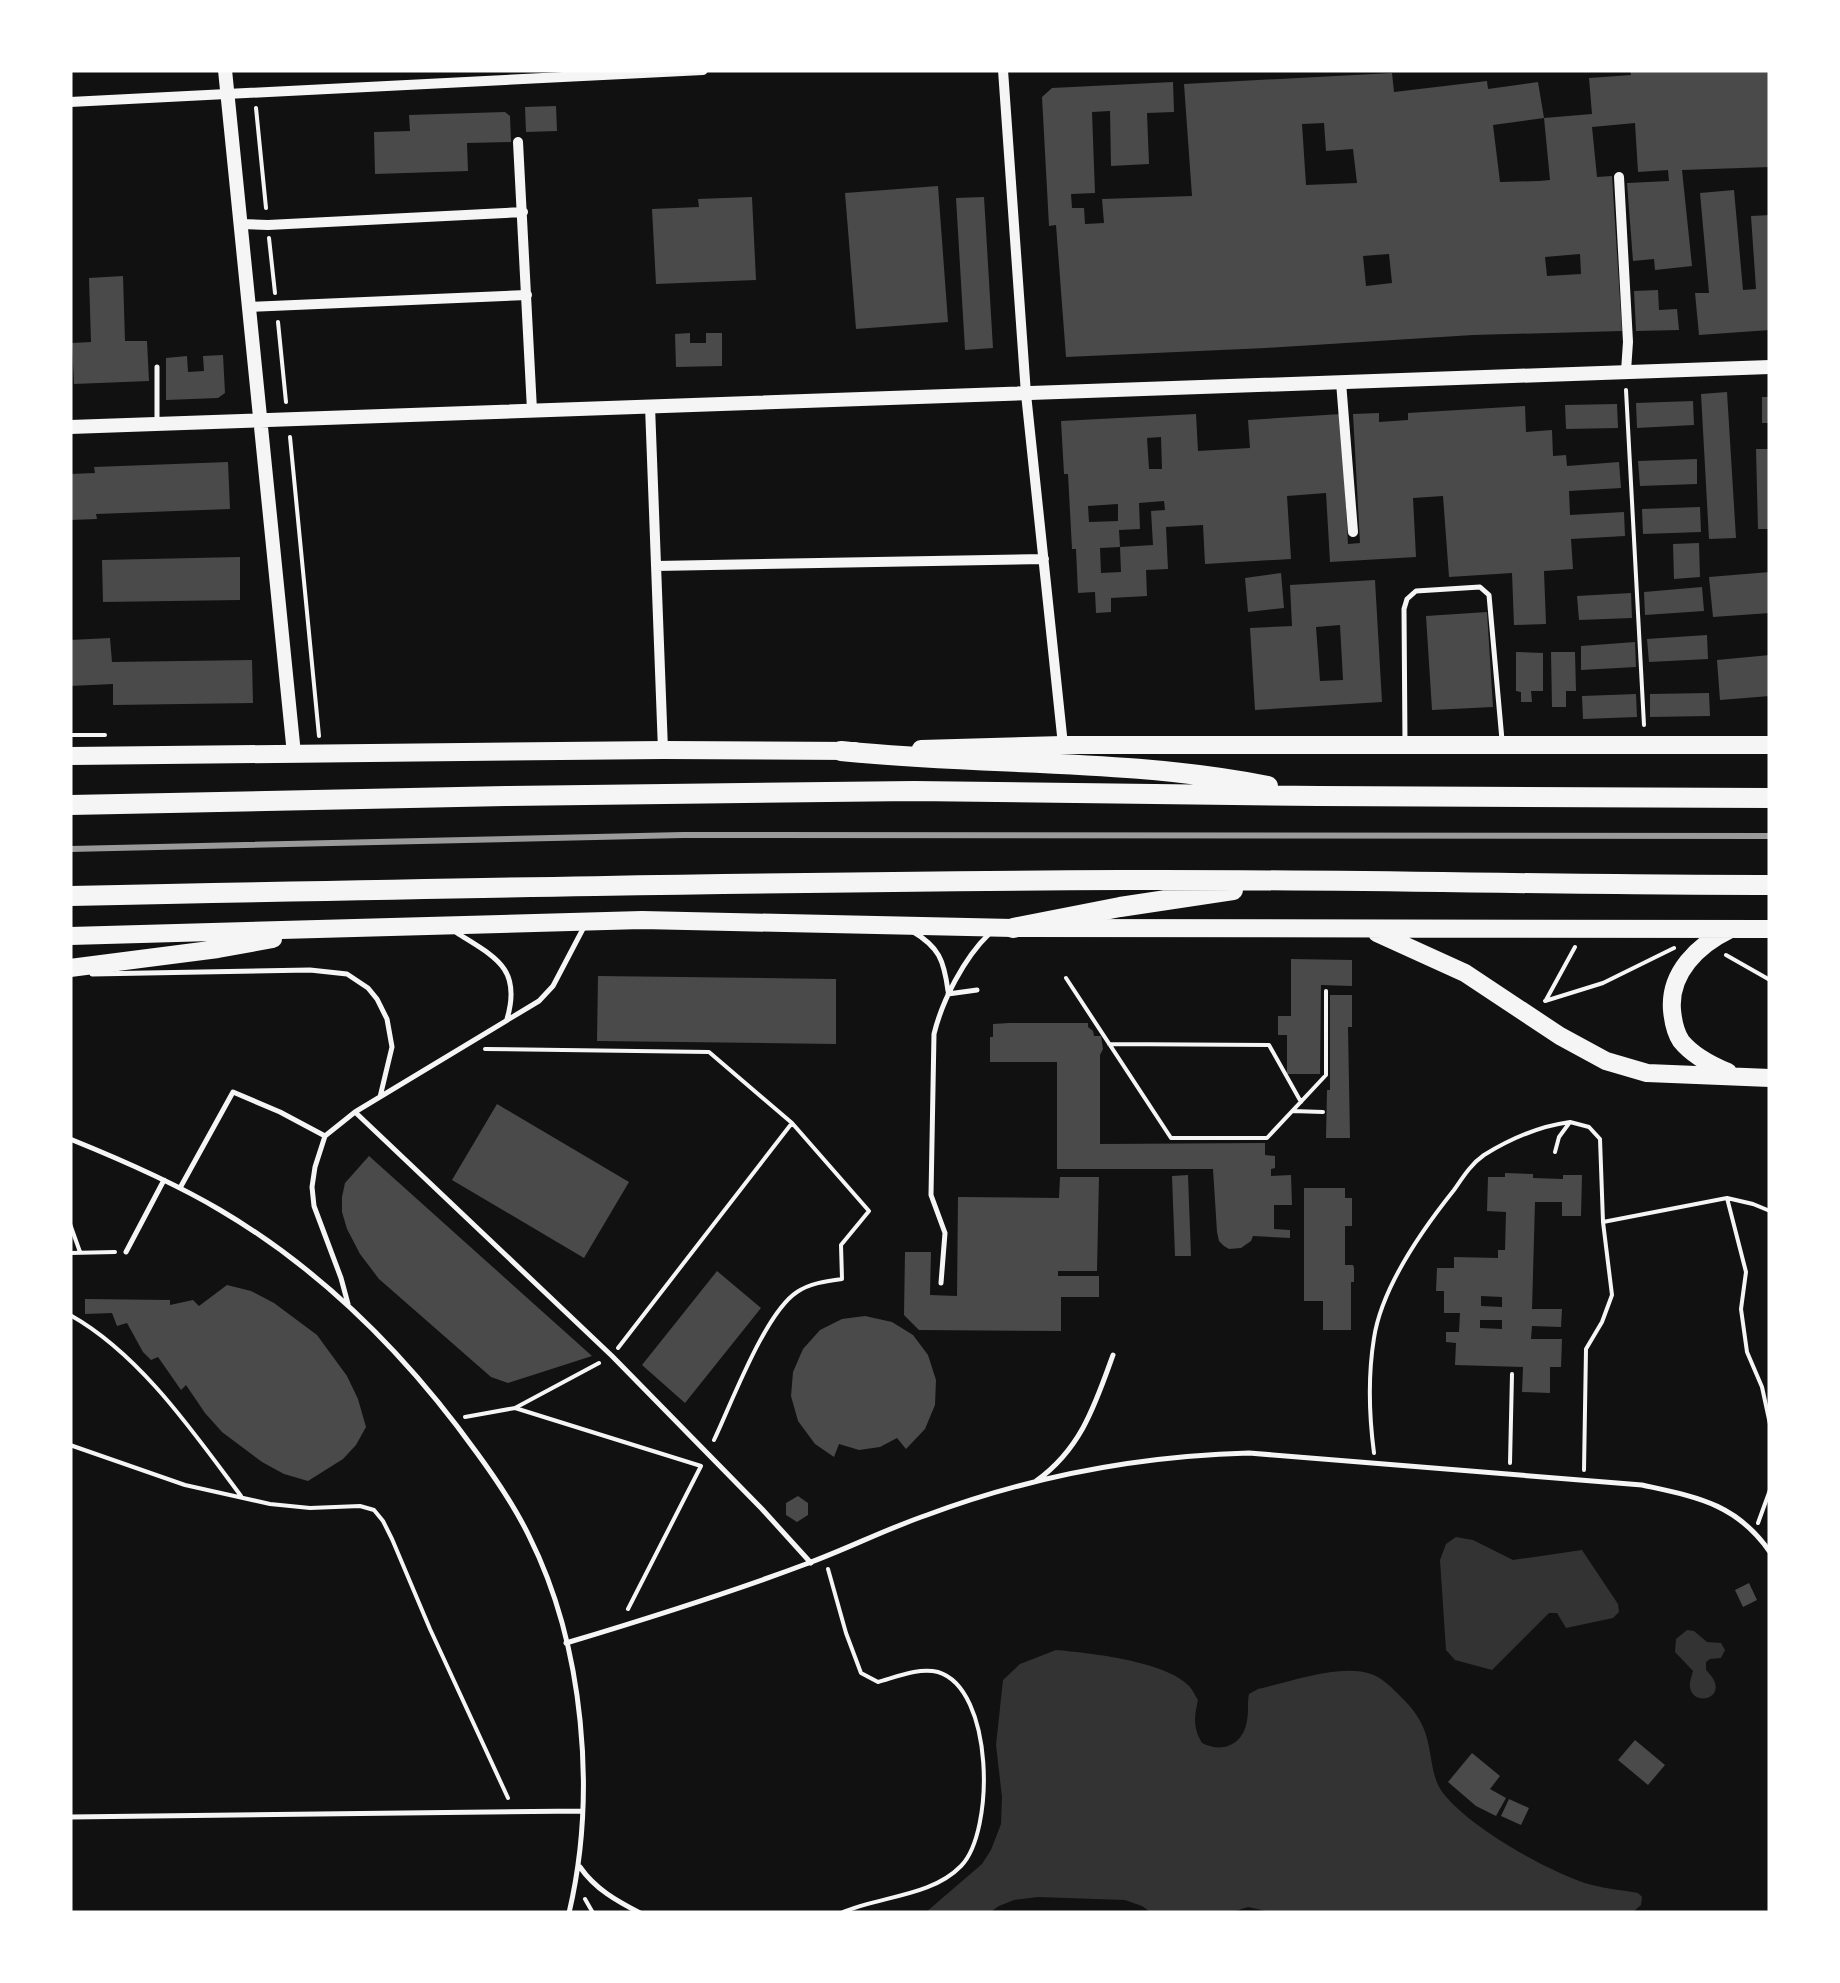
<svg xmlns="http://www.w3.org/2000/svg" width="1840" height="1983" font-family="'Work Sans',sans-serif">
<style>
.water{fill:#333}
.building{fill:#4a4a4a;fill-rule:evenodd}
.lines{fill:none;stroke-linecap:round;stroke-linejoin:round}
.path{stroke:#f5f5f5;stroke-width:4}
.service{stroke:#f5f5f5;stroke-width:5}
.minor{stroke:#f5f5f5;stroke-width:10}
.tertiary{stroke:#f5f5f5;stroke-width:14}
.primary{stroke:#f5f5f5;stroke-width:18}
.motorway{stroke:#f5f5f5;stroke-width:20}
.rail{stroke:#9a9a9a;stroke-width:6}
</style>
<rect width="100%" height="100%" fill="#111"/>
<!-- water -->
<path class="water" d="M1456,1537L1473,1540L1513,1560L1582,1550L1618,1604L1619,1612L1613,1618L1566,1628L1557,1613H1549L1492,1670L1455,1660L1446,1650L1440,1560L1446,1544Z
M1687,1630L1694,1631L1707,1642L1721,1643L1725,1650L1721,1658L1710,1659L1706,1662V1670C1734,1697 1693,1709 1690,1687C1689,1682 1692,1676 1693,1671L1675,1652L1676,1639Z
M1056,1650C1089,1653 1166,1661 1189,1686C1193,1690 1195,1696 1198,1700C1194,1717 1193,1728 1202,1743C1223,1754 1244,1744 1247,1720C1249,1711 1247,1703 1249,1694L1258,1689C1289,1682 1341,1663 1371,1674C1383,1678 1392,1688 1401,1697C1412,1707 1422,1721 1426,1735C1432,1753 1431,1778 1443,1793C1470,1828 1550,1873 1592,1885C1607,1889 1623,1890 1638,1893L1642,1897L1641,1905L1632,1913H1276L1248,1907L1229,1913H1152L1142,1906L1125,1900L1038,1897L1014,1900L999,1906L989,1913H925L982,1864L991,1850L1001,1824L1002,1797L996,1745L1003,1680L1020,1664Z"/>
<!-- building -->
<path class="building" d="M1630,70H1770V167L1682,170L1692,266L1655,270L1654,259L1633,261L1627,183L1669,181L1668,170L1638,172L1635,123L1592,127L1597,177L1612,176L1622,331L1473,335L1266,348L1066,357L1056,225L1049,226L1042,97L1052,88L1173,82L1174,112L1147,113L1149,164L1111,166L1110,111L1092,112L1095,193L1071,194L1072,208H1084L1085,224L1104,223L1102,199L1192,196L1184,84L1392,73L1394,92L1487,81L1488,89L1538,82L1544,118L1493,125L1500,182L1539,181L1550,180L1544,118L1592,114L1589,78L1631,75ZM1324,123L1326,151L1353,149L1357,183L1306,185L1302,124ZM1389,254L1392,283L1366,286L1363,256ZM1580,254L1581,274L1547,276L1545,257Z
M556,106L557,131L526,132L525,107Z
M505,112L510,116L511,142L467,143L468,171L375,174L374,132L410,131L409,115Z
M938,186L948,322L856,329L845,193Z
M1734,190L1743,290L1756,289L1751,216L1770,215V330L1699,335L1695,293H1709L1700,193Z
M752,197L756,280L656,284L652,209L699,207L698,199Z
M984,197L993,348L965,350L956,198Z
M123,276L125,341H147L149,381L74,384L72,343L91,342L89,278Z
M1658,290L1659,310L1677,309L1679,330L1636,331L1634,291Z
M690,333V343H706V333H722V366L676,367L675,334Z
M223,355L225,393L218,398L166,400V358L187,356L188,372L204,371L203,356Z
M1727,392L1736,538L1709,539L1701,394Z
M1762,397H1770V423H1762Z
M1693,401L1694,425L1637,428L1636,403Z
M1617,404L1618,428L1566,429L1565,405Z
M1525,406L1526,432L1552,430L1553,456L1566,455L1567,466L1619,462L1621,488L1569,491L1570,515L1624,512L1625,536L1571,539L1573,569L1544,571L1546,624L1514,625L1512,573L1449,577L1443,496L1413,498L1416,557L1330,562L1326,493L1287,496L1291,559L1205,564L1203,525L1166,527L1168,569L1146,570L1147,596L1111,598V612L1096,613L1095,592L1078,593L1076,549H1072L1068,474H1064L1061,421L1196,414L1198,451L1250,448L1248,420L1341,414L1348,544L1360,543L1353,414L1379,413V422L1408,420V413ZM1161,437L1162,469H1149L1147,438ZM1164,501L1165,510L1151,511L1153,545L1120,547L1121,572L1101,573L1100,548L1120,547L1119,530L1140,529L1139,503ZM1118,504V521L1089,522L1088,506Z
M1756,449H1770V529H1758Z
M1697,459V484L1640,486L1638,461Z
M228,462L230,509L96,514L97,519L70,520V474L95,473L94,467Z
M1700,507L1701,532L1643,534L1642,509Z
M1699,543L1700,577L1674,579L1673,544Z
M240,557V600L103,602L102,560Z
M1770,572V613L1713,617L1709,577Z
M1281,573L1284,608L1248,612L1245,578Z
M1375,580L1382,702L1255,710L1250,628L1292,626L1290,585ZM1340,625L1343,680L1320,681L1316,627Z
M1702,587L1704,611L1645,615L1644,592Z
M1631,593L1632,618L1579,620L1577,596Z
M1487,612L1493,707L1432,710L1426,616Z
M1707,635L1708,659L1649,662L1647,639Z
M110,638L112,662L252,660L253,703L113,705V684L70,686V640Z
M1635,642L1636,667L1581,670V646Z
M1516,652L1543,653V691H1531L1532,702H1521V692L1516,691Z
M1551,652H1575L1576,691H1566V707H1552Z
M1770,655V696L1720,700L1717,660Z
M1709,693L1710,716L1650,717V694Z
M1636,694L1637,717L1583,719L1582,696Z
M1291,959L1352,960V986L1321,985L1320,1074H1287V1035H1278V1016H1291Z
M598,976L836,979V1044L597,1041Z
M1330,995H1352V1027H1348L1350,1138H1326L1327,1090H1330Z
M1009,1023H1088V1027L1093,1031L1094,1036H1101L1103,1049L1100,1055V1144L1265,1143V1155L1275,1156V1168L1271,1169V1176L1291,1175L1292,1205H1274V1229L1290,1230V1238L1253,1236L1251,1241L1241,1248L1229,1249L1224,1246L1219,1241L1217,1232L1213,1169H1057V1062H990V1037H993V1024Z
M497,1104L629,1182L584,1258L452,1180Z
M369,1156L592,1356L508,1383L491,1377L379,1279L360,1254L347,1229L342,1212V1197L345,1183Z
M1505,1173L1533,1174V1178L1563,1179V1175H1582L1581,1216H1562V1202H1535L1532,1309H1562L1561,1327L1532,1326L1531,1339H1562L1561,1367H1550V1393L1522,1392L1523,1367L1455,1365L1456,1343L1446,1342V1332H1459L1460,1313H1444V1291H1436L1437,1268H1454V1257L1498,1258V1250H1505L1506,1212L1487,1211L1488,1177H1505ZM1481,1296L1502,1297V1307L1481,1306ZM1480,1320H1502V1329L1480,1328Z
M1188,1175L1191,1256H1175L1172,1176Z
M1060,1177H1099L1097,1271H1058V1276H1099V1297H1061V1331L919,1330L904,1315L905,1252H931L930,1295L957,1296L958,1197L1059,1198Z
M1304,1188H1345V1198H1352V1226H1345V1265H1353L1354,1268V1282H1351V1330H1323V1301H1304Z
M717,1271L761,1308L685,1403L642,1365Z
M227,1285L251,1291L274,1303L317,1335L347,1376L358,1399L366,1427L356,1445L343,1459L308,1481L284,1474L262,1462L222,1432L205,1413L186,1385L181,1390L158,1357L151,1360L143,1352L127,1323L117,1326L112,1313L85,1314V1299L170,1300V1305L193,1300L199,1306Z
M865,1316L892,1322L913,1335L928,1355L936,1380L935,1405L925,1429L906,1449L897,1438L880,1447L859,1450L839,1444L834,1457L815,1444L798,1421L791,1396L793,1372L803,1349L820,1330L842,1319Z
M798,1496L808,1503V1515L797,1522L786,1515V1503Z
M1749,1583L1757,1600L1743,1607L1735,1590Z
M1635,1740L1665,1765L1648,1785L1618,1760Z
M1472,1753L1500,1776L1490,1789L1506,1798L1496,1816L1476,1806L1448,1782Z
M1509,1799L1529,1808L1521,1825L1501,1816Z"/>
<g class="lines">
<!-- path -->
<path class="path" d="M256,108L266,208
M269,238L275,293
M278,322L286,402
M1626,390L1644,725
M290,437L319,736
M70,735H105
M1726,955L1770,980
M1066,978L1171,1138H1267L1326,1075V991
M1546,1000L1575,947
M1545,1001L1603,983L1674,948
M1109,1044L1269,1045L1301,1102
M485,1049L709,1052L792,1123L869,1211L841,1245L842,1279C827,1281 810,1283 797,1292C765,1313 732,1402 714,1440
M1293,1111L1323,1112
M1555,1152L1559,1137L1570,1122L1589,1127L1600,1139L1603,1222L1612,1295L1602,1322L1586,1349L1584,1470
M1727,1198L1746,1272L1741,1309L1747,1352L1762,1387L1770,1424
M1603,1222L1727,1198L1753,1204L1770,1211
M70,1224L80,1252
M70,1253L115,1252
M70,1315C140,1354 194,1433 241,1496
M618,1348L792,1123
M515,1408L599,1363
M465,1417L515,1408L701,1466
M70,1445L185,1485L270,1504L310,1508L360,1506L374,1510L383,1521L392,1539L430,1629L508,1798
M1374,1453C1369,1415 1368,1375 1374,1338C1382,1286 1422,1230 1454,1190C1463,1177 1471,1164 1484,1155C1510,1139 1540,1126 1570,1122
M1510,1463L1512,1374
M1758,1523L1770,1490
M828,1569L846,1633L861,1673L878,1682C896,1677 919,1667 938,1672C994,1689 995,1831 961,1866C931,1897 879,1896 841,1913
M628,1609L701,1466
M585,1899L593,1913"/>
<!-- service -->
<path class="service" d="M157,367V421
M1405,743L1404,609L1407,599L1416,591L1480,587L1489,595L1502,740
M912,931C939,947 944,960 948,991
M457,933C495,957 522,968 507,1019
M92,974L310,970L347,974L368,988L377,999L387,1019L392,1047L380,1097
M948,994L977,990
M355,1112L612,1356L762,1509L811,1563
M70,1139C122,1160 173,1182 220,1210C322,1270 408,1357 477,1453C496,1479 515,1507 529,1536C584,1646 597,1794 569,1913
M180,1188L233,1092L280,1112L325,1136
M126,1252L164,1180
M941,1283L945,1233L931,1195L934,1034C942,1001 964,958 989,934
M348,1304L341,1278L314,1206L312,1187L315,1167L325,1136L355,1112L539,1001L553,986L585,925
M1036,1481C1081,1449 1095,1405 1113,1355
M566,1643C646,1619 729,1593 806,1564C847,1549 886,1529 927,1515C1029,1477 1140,1456 1249,1453L1642,1485C1696,1497 1736,1503 1770,1552
M70,1817L582,1811
M580,1867C595,1889 617,1901 640,1913"/>
<!-- minor -->
<path class="minor" d="M1003,70L1026,394L1063,745
M70,102L703,70
M518,142L532,410
M1619,177L1628,342L1626,371
M240,224L268,225L523,212
M248,307L527,295
M1341,382L1353,532
M650,406L663,750
M656,566L1044,559"/>
<!-- tertiary -->
<path class="tertiary" d="M225,70L294,754
M70,427L1770,367"/>
<!-- primary -->
<path class="primary" d="M921,749L1063,745H1770
M70,756L663,750L855,751
M1377,933L1465,973L1560,1036L1606,1061L1647,1073L1770,1078
M70,936L642,920L1013,928L1770,929
M70,968L218,949L273,939
M1728,1072C1711,1065 1693,1056 1681,1041C1675,1032 1673,1021 1672,1010C1669,973 1698,945 1729,930"/>
<!-- motorway -->
<path class="motorway" d="M841,751C983,766 1127,758 1268,786
M70,805L506,796L914,791L1319,796L1770,798
M70,896C420,889 770,882 1121,880C1337,879 1554,885 1770,885
M1013,928L1120,907L1233,890"/>
<!-- rail -->
<path class="rail" d="M70,849L683,835L1770,836"/>
</g>
<!-- border -->
<rect width="1840" height="1983" fill="none" stroke="#ffffff" stroke-width="145"/>
</svg>
